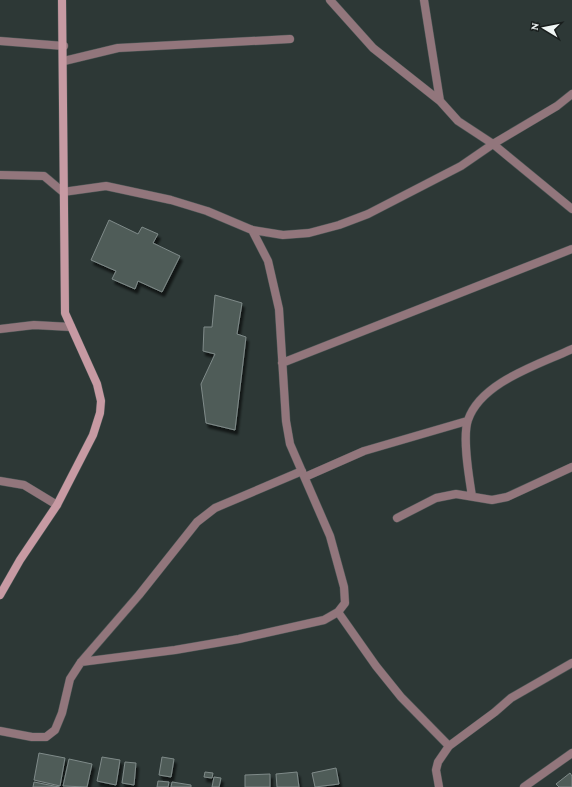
<svg xmlns="http://www.w3.org/2000/svg" width="572" height="787" font-family="'Crimson Pro',serif">
<style>
.building{fill:#505b59;stroke:#7f8b89;filter:url(#shadow)}
.lines{fill:none;stroke-linecap:round;stroke-linejoin:round}
.street-casing{stroke:#4c5655;stroke-width:9}
.secondary-casing{stroke:#4c5655;stroke-width:9}
.street{stroke:#92767c;stroke-width:8}
.secondary{stroke:#c79aa3;stroke-width:8}
</style>
<defs>
<filter id="shadow"><feDropShadow dx="2.5" dy="4.5" stdDeviation="1" flood-color="#0009"/></filter>
</defs>
<rect width="100%" height="100%" fill="#2d3836"/>
<!-- building -->
<path class="building" d="M109,220L138,234L142,227L158,234L153,243L180,256L162,292L138,281L135,289L112,279L116,271L91,260Z
M215,295L242,303L237,334L246,337L235,430L206,423L201,384L215,354L203,351L204,327H212Z
M39,753L65,758L60,786L34,780Z
M102,757L120,760L116,785L97,781Z
M162,757L174,759L171,777L159,775Z
M69,759L92,764L87,787L63,786Z
M125,762L136,763L134,785L122,783Z
M336,768L339,784L315,787L312,773Z
M205,772L213,773L212,778L204,777Z
M297,772L299,787H277L276,774Z
M570,773L572,776V787H559L556,784Z
M270,774V787H245V775Z
M214,777L221,778L219,787H212Z
M158,781L169,782L168,787H157Z
M34,782L59,787H33Z
M172,782L191,785V787H171Z"/>
<g class="lines">
<!-- street casing -->
<g class="street-casing">
<path id="street" d="M330,0L373,48L440,101
M424,0L440,101L458,121L493,144L572,209
M0,41L64,46
M64,61L118,48L290,39
M0,175L44,176L63,192L106,186L171,200L207,211L252,230L283,235L309,233L339,225L368,214L461,166L493,144L557,106L572,94
M0,329L34,325L71,327
M282,363L572,249
M305,477L364,451L467,421
M0,481L24,485L57,505
M472,496C469,477 462,437 468,420C481,382 538,365 572,349
M397,518L436,498L456,494L492,500L507,497L572,467
M338,612L376,666L401,697L449,746
M81,662L175,650L239,639L324,620L338,612L345,603L344,587L330,536L290,444L286,421L279,309L268,261L252,230
M0,731L32,737H46L55,730L62,713L70,679L81,662L139,595L197,522L215,508L302,471
M439,787L436,770L438,762L449,746L495,712L511,698L572,663
M524,787L572,753"/>
</g>
<!-- secondary casing -->
<g class="secondary-casing">
<path id="secondary" d="M0,595L20,560L57,505L93,435L100,413L101,401L97,384L65,313L62,0"/>
</g>
<!-- street -->
<use href="#street" class="street"/>
<!-- secondary -->
<use href="#secondary" class="secondary"/>
</g>
<!-- north arrow -->
<g transform="translate(544 28) rotate(280)" stroke="#191e1d" stroke-width="3" paint-order="stroke">
<path d="M0-3L7 15L0 10L-7 15Z" fill="#f0f6f5"/>
<text y="-6" font-size="11" font-weight="bold" text-anchor="middle" fill="#f0f6f5">N</text>
</g>
</svg>
